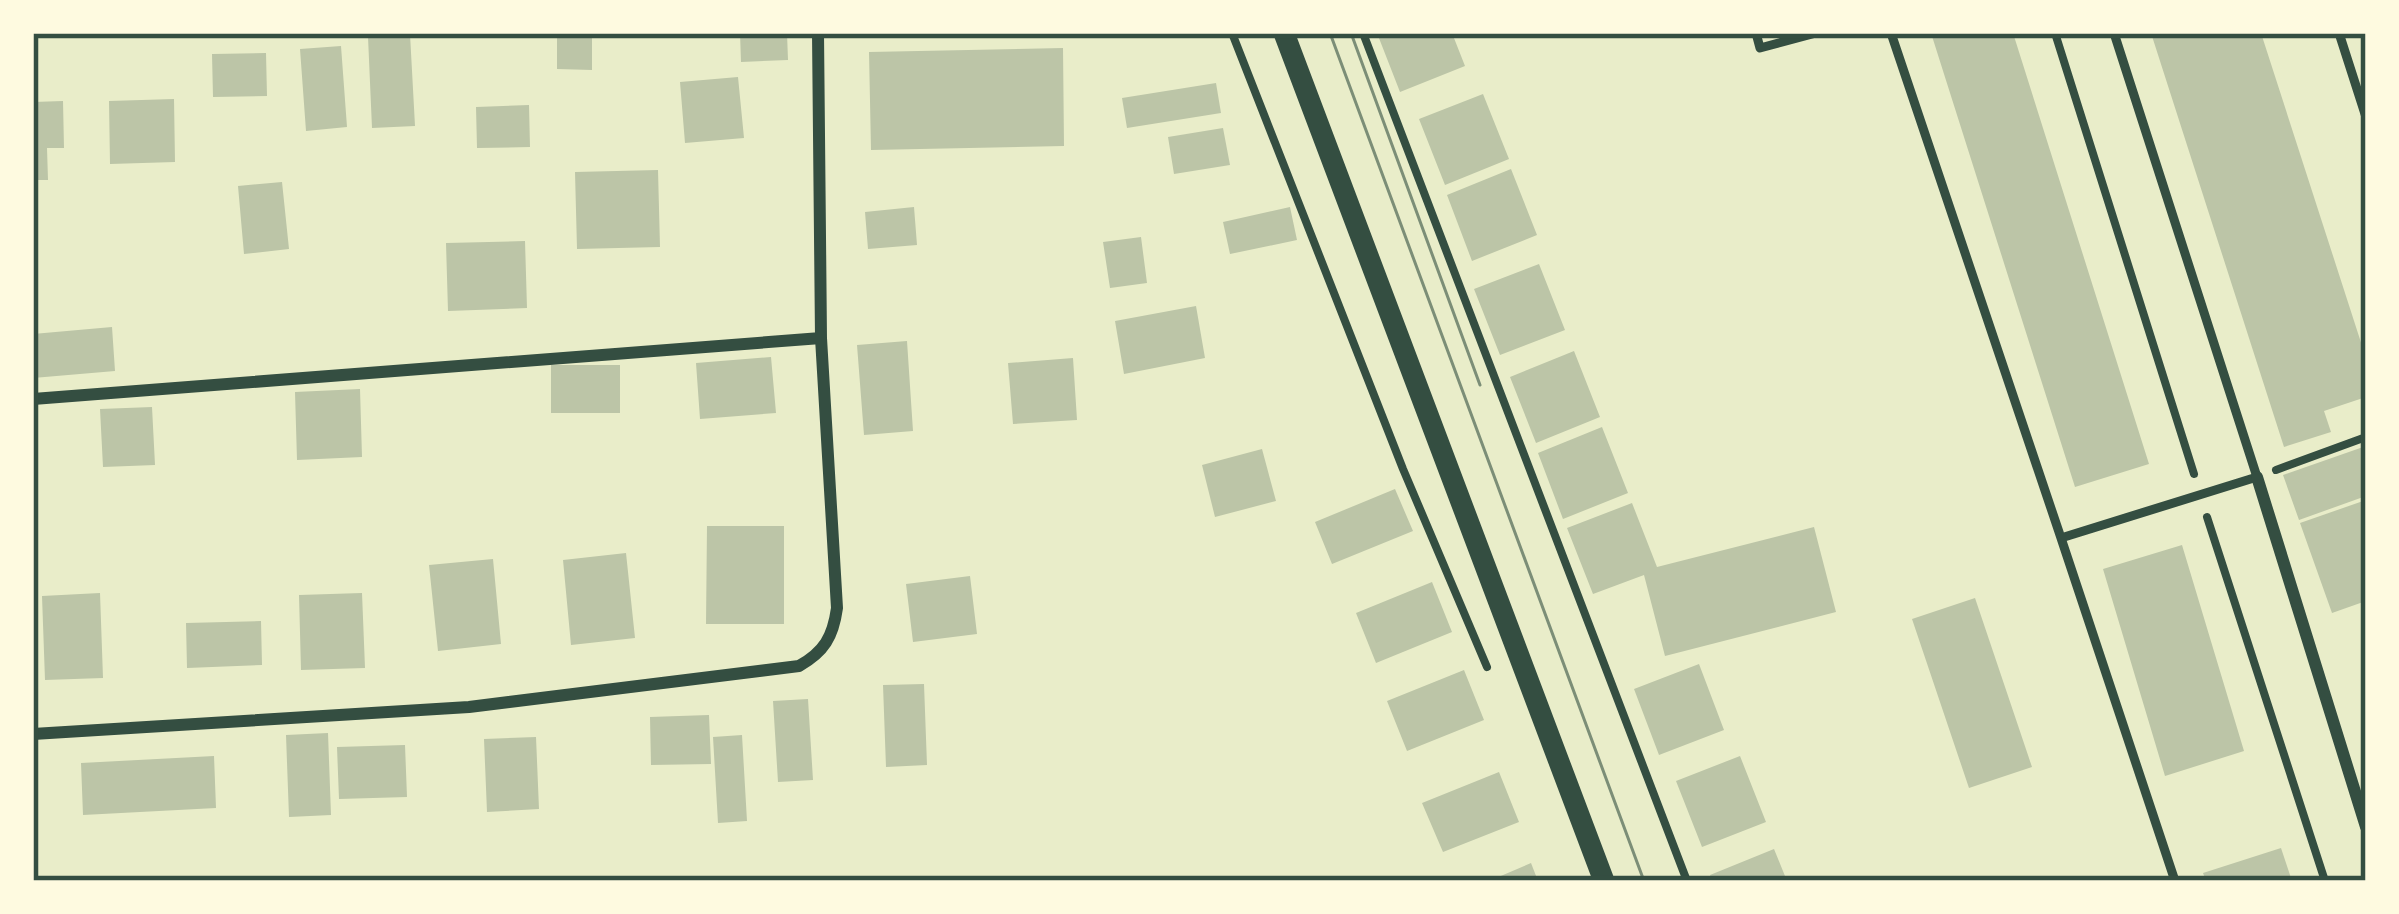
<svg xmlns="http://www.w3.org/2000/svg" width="2399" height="914" font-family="Ubuntu,sans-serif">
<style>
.building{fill:#bcc5a7}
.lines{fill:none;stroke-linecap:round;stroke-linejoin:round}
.path{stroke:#344e41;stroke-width:8}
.service{stroke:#344e41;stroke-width:9}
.minor{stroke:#344e41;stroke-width:12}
.tertiary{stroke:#344e41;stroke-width:21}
.tram{stroke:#7c8e77;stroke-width:3}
.neatline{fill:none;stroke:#344e41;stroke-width:4.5}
</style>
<rect width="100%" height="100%" fill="#e9edc9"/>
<!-- building -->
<path class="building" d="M557,33H592V70L557,69Z
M740,33H787L788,60L741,62Z
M1377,33H1452L1465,66L1400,92Z
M1931,33H2013L2149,464L2075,487Z
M2151,33H2261L2366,358V397L2324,411L2331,432L2284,447Z
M410,34L415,126L372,128L368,37Z
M341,46L347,127L306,131L300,49Z
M1063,48L1064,146L871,150L869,52Z
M266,53L267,96L213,97L212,54Z
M738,77L744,138L685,143L680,82Z
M1216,83L1221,113L1127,128L1122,98Z
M1483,94L1509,159L1445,185L1419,119Z
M174,99L175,162L110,164L109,101Z
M63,101L64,148H47L48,180H33V102Z
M529,105L530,147L477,148L476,107Z
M1223,128L1230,165L1174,174L1168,137Z
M1511,169L1537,235L1472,261L1447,195Z
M658,170L660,247L577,249L575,172Z
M282,182L289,249L244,254L238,186Z
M914,207L917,245L868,249L865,212Z
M1290,207L1297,240L1230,254L1223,222Z
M1141,237L1147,283L1110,288L1103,242Z
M525,241L527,308L448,311L446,243Z
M1539,264L1565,330L1500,355L1474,289Z
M1196,306L1205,358L1124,374L1115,321Z
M112,327L115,371L33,378V334Z
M907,341L913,431L864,435L857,345Z
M1574,351L1600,417L1536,443L1510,377Z
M771,357L776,413L700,419L696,363Z
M1073,358L1077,420L1013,424L1008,363Z
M551,365H620V413H551Z
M360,389L362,457L297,460L295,392Z
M152,407L155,465L103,467L100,409Z
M1602,427L1628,493L1563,519L1538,453Z
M2366,446V496L2299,520L2283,475Z
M1262,449L1276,501L1215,517L1202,465Z
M1395,489L1413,531L1332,564L1315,522Z
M2366,500V601L2332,613L2300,523Z
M1632,503L1657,567L1814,527L1836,612L1665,656L1644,575L1593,594L1567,528Z
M707,526H784V624H706Z
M2182,545L2244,751L2165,776L2103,569Z
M626,553L635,638L571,645L563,560Z
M493,559L501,644L438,651L429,565Z
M970,576L977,634L913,642L906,584Z
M1432,582L1452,632L1376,663L1356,613Z
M100,593L103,678L45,680L42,596Z
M362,593L365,668L301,670L299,595Z
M1975,598L2032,767L1969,788L1912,619Z
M261,621L262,665L187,668L186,623Z
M1699,664L1724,730L1659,755L1634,689Z
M1464,670L1484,720L1407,751L1387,701Z
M924,684L927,765L886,767L883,685Z
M808,699L813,780L778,782L773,701Z
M709,715L711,764L651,765L650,717Z
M328,733L331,815L289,817L286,735Z
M742,735L747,821L718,823L713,737Z
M536,737L539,809L487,812L484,739Z
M405,745L407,797L339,799L337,747Z
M214,756L216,808L83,815L81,763Z
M1740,756L1766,822L1702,847L1676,781Z
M1499,772L1519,822L1443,852L1422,803Z
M2281,848L2292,881H2206L2203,873Z
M1774,849L1787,881H1712L1710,875Z
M1531,863L1538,881H1489Z"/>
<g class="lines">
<!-- path -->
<path class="path" d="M1232,33L1403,469L1487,667
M1363,33L1687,881
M2055,33L2194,474
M2276,470L2366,437
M2207,517L2325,881"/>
<!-- service -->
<path class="service" d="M1756,33L1760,48L1816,33
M1891,33L2061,538L2257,477L2114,33
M2339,33L2366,117
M2061,538L2175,881"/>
<!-- minor -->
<path class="minor" d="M33,399L821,338
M2257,477L2366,827
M33,734L469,707L799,666C824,652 833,637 837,608L821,338L818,33"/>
<!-- tertiary -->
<path class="tertiary" d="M1284,33L1604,881"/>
<!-- tram -->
<path class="tram" d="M1330,33L1644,881
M1351,33L1480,385"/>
</g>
<!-- border -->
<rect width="2399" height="914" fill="none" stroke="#fefae0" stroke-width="72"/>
<rect x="36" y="36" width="2327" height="842" class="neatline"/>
</svg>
